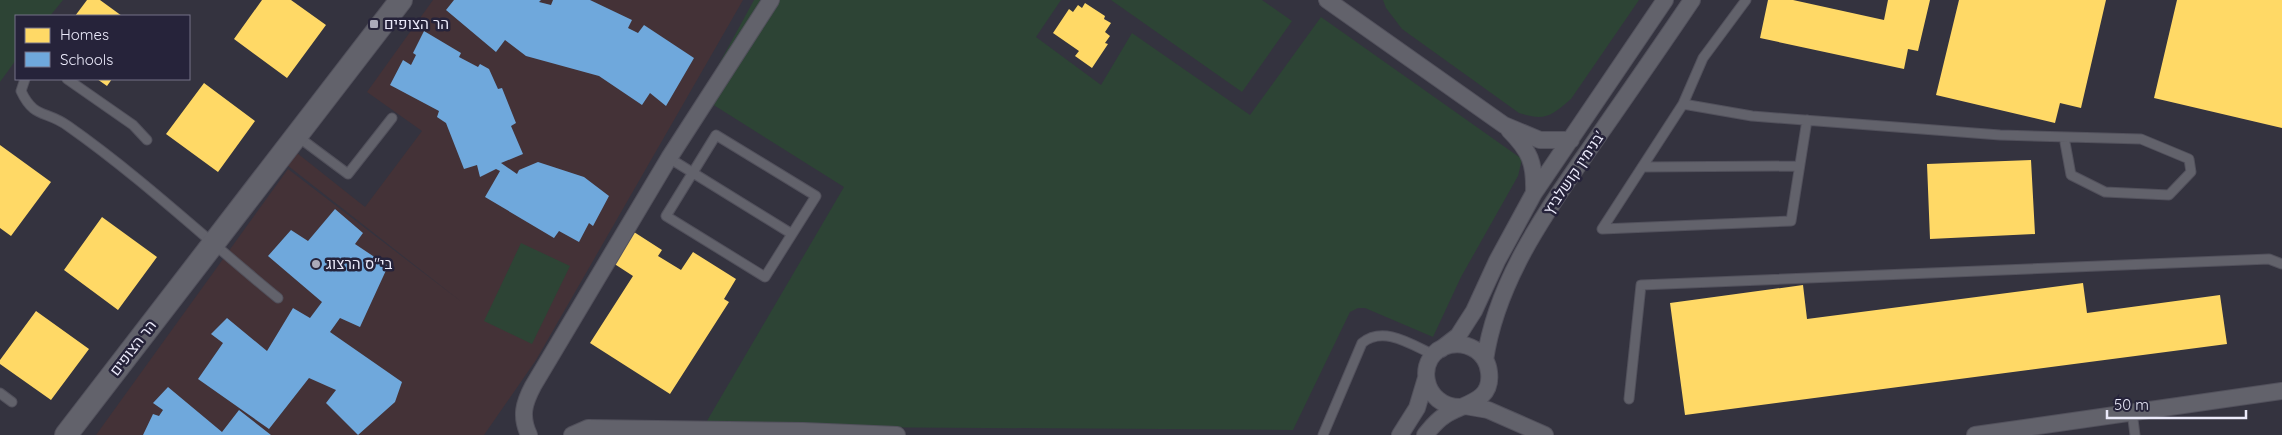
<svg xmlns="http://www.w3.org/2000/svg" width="2282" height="435" font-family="Quicksand,Heebo,sans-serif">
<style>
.education{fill:#443237}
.green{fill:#2d4435}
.homes{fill:#ffd966}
.schools{fill:#6fa8dc}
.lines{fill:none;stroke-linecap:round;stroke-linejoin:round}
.lane-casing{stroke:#52515c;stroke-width:11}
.street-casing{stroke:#52515c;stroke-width:18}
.secondary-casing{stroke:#52515c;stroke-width:24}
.lane{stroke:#62626b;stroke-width:9}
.street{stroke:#62626b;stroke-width:16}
.secondary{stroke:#62626b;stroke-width:22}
.poi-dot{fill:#abaab9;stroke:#26233a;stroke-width:2}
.labels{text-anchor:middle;stroke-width:5;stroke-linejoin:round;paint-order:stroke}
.poi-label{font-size:15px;fill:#ebeafa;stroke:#26233a;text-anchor:start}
.street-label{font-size:15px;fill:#ebeafa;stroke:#26233a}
</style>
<rect width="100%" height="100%" fill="#34333f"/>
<!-- education -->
<path class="education" d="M433,0H743L536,360L484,435H96L288,169L463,303L287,165L297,153L365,207L422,131L367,92Z"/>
<!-- green -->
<path class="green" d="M0,0H63L50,16H16V60L0,82Z
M754,0H1061L1036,37L1101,85L1132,33L1250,115L1321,17L1522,159L1518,176L1461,277L1433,337L1365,308H1358L1350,312L1293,430L704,426L844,187L701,97Z
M1111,0H1262L1292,21L1242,92Z
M1383,0H1639L1571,99C1550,117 1545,121 1519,113L1402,29L1386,8Z
M521,243L570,266L532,344L484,321Z"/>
<!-- homes -->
<path class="homes" d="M87,0H100L122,16H75Z
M262,0H291L326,25L287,78L234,39Z
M1768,0H1793L1884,20L1888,0H1930L1918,51L1908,49L1904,69L1760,38Z
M1959,0H2106L2081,108L2060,103L2055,123L1936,95Z
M2177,0H2282V128L2154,98Z
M1085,3L1105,16L1104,19L1111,23L1105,32L1110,36L1105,43L1108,44L1092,68L1075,56L1079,51L1053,33L1069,9L1073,12L1078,5L1082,8Z
M97,79H112L107,86Z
M204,83L255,121L218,172L166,134Z
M0,145L51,182L11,236L0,228Z
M2031,160L2035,234L1930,239L1927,164Z
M102,217L157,257L118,310L64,270Z
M634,232L662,250L658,256L681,270L693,252L736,279L724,299L729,302L670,394L590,343L633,276L613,263Z
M2083,283L2087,313L2220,295L2227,344L1685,415L1670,303L1803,285L1807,319Z
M36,311L89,349L51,400L0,364V360Z"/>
<!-- schools -->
<path class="schools" d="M454,0H541L539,2L551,5L553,0H590L632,20L628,28L638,33L644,25L694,58L666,106L650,93L642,105L599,76L526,56L505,40L496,52L446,10Z
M424,31L461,53L459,57L478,67L480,64L489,69L498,89L502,88L516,123L511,126L523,154L501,163L517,174L519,170L538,162L584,177L609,196L593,226L589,223L579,242L559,231L554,238L485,197L500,171L496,169L480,177L477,165L464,169L446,123L437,117L439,111L390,85L403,60L411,65L416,55L413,53Z
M335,209L363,233L355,244L388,266L360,327L340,318L330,332L402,382L395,402L358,435L326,403L336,390L309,378L269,429L198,379L223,343L211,334L227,318L267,351L293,308L310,318L322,302L268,256L291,230L308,241Z
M168,387L222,432L239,410L271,435H143L153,414L159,416L163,410L153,403Z"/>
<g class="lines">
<!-- lane casing -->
<g class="lane-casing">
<path id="lane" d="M1746,0L1703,58L1683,104L1752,116L2000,135L2141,139L2189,159L2191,172L2169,195L2105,192L2071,175L2064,137
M25,79L21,91C34,119 46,110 68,126C142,178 208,241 278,298
M67,79L133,125L147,140
M1683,104L1602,229L1791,221L1807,120
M716,135L816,196L765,277L666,216Z
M297,136L348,174L392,118
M669,158L792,234
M1642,167L1799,166
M0,393L12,402
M1629,399L1641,285L2269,259L2282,264
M2132,412L2135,435
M1323,435L1362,343C1384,325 1412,345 1434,355"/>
</g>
<!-- street casing -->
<g class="street-casing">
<path id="street" d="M1327,0L1504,125L1540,140H1571
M1509,130C1530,151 1535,163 1534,193
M1441,349L1458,336L1465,325L1474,311L1497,261L1534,193L1665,0
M1485,360C1497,277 1551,205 1597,138C1629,92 1661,46 1692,0
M1465,406L1488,410L1545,435
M529,435C520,416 524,403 533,386L669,158L771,0
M572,435L588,428L803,431L897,435
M1400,435L1417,408L1426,378
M1425,435C1431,428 1436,421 1444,416C1462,403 1493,403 1489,372C1488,363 1483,355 1476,350C1468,345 1459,343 1450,345C1412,354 1422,409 1462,407
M1975,435L2282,391"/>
</g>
<!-- secondary casing -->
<g class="secondary-casing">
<path id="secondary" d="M66,435L401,0"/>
</g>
<!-- lane -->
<use href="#lane" class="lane"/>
<!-- street -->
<use href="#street" class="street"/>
<!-- secondary -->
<use href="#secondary" class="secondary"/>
</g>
<!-- markers -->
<g class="poi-dot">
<rect x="369" y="19" width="10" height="10" rx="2.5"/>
<circle cx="316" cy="264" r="5"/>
</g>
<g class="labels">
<!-- poi labels -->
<g class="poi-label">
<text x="384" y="29">הר הצופים</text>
<text x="326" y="269">בי"ס הרצוג</text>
</g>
<!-- street labels -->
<g class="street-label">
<text transform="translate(1574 173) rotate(-56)" y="5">בנימין קושלביץ'</text>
<text transform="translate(133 348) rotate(-52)" y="5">הר הצופים</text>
</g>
</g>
<!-- legend -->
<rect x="15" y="15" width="175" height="65" fill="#26233a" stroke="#757387"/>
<rect x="25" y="28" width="25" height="15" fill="#ffd966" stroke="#757387"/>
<text x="60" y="40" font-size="15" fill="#ebeafa">Homes</text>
<rect x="25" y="52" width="25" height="15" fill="#6fa8dc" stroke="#757387"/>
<text x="60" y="65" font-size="15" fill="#ebeafa">Schools</text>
<!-- scale -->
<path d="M2107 410v8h139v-8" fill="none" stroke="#ebeafa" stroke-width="2.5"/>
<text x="2114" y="410" font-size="15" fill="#ebeafa" stroke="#26233a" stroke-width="4" paint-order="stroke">50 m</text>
</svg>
